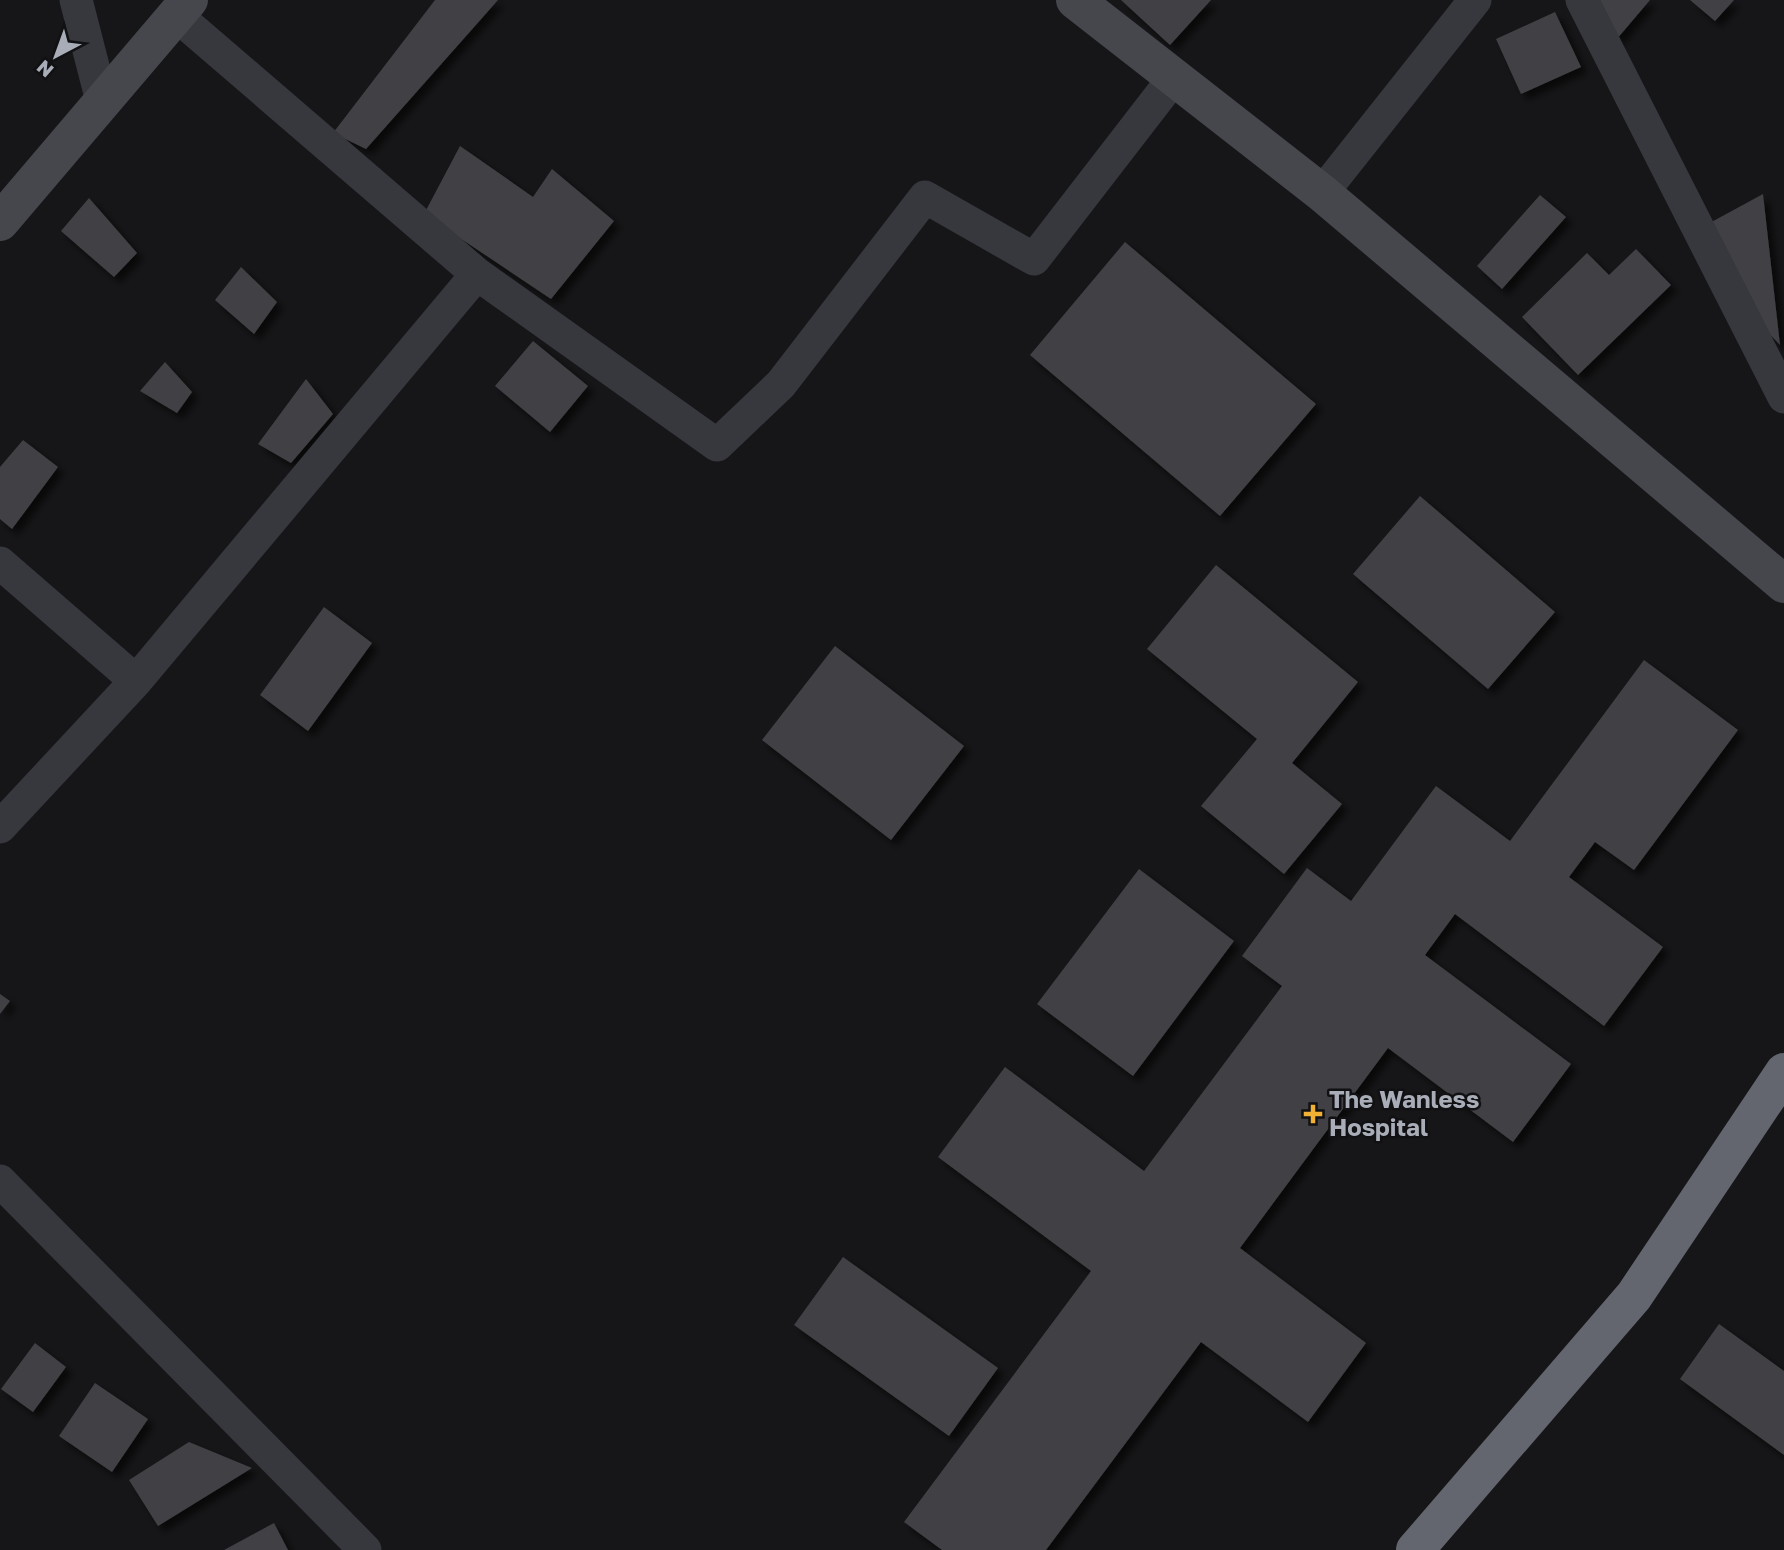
<svg xmlns="http://www.w3.org/2000/svg" width="1784" height="1550" font-family="'Golos Text',sans-serif">
<style>
.building{fill:#404145;filter:url(#shadow)}
.lines{fill:none;stroke-linecap:round;stroke-linejoin:round}
.street{stroke:#37383d;stroke-width:33}
.secondary{stroke:#45474d;stroke-width:38}
.highway{stroke:#63666e;stroke-width:38}
.poi-dot{fill:#f2b134;stroke:#111113;stroke-width:2.5}
.labels{text-anchor:middle;stroke-width:5;stroke-linejoin:round;paint-order:stroke}
.poi-label{font-size:24px;font-weight:bold;fill:#a8adb8;stroke:#111113;text-anchor:start}
</style>
<defs>
<filter id="shadow"><feDropShadow dx="6" dy="6" stdDeviation="3.5" flood-color="#0009"/></filter>
</defs>
<rect width="100%" height="100%" fill="#161618"/>
<!-- building -->
<path class="building" d="M435,0H498L366,149L333,133Z
M1121,0H1211L1170,45Z
M1596,0H1650L1616,40Z
M1690,0H1734L1715,21Z
M1555,12L1581,67L1521,94L1496,39Z
M460,146L533,197L552,169L614,221L551,299L424,214Z
M1763,194L1780,345L1760,324L1706,225Z
M1540,195L1566,217L1502,289L1477,266Z
M89,198L137,253L114,277L61,231Z
M1125,242L1316,404L1220,516L1030,355Z
M1636,249L1671,285L1578,375L1522,317L1587,253L1609,275Z
M241,267L277,302L254,334L215,300Z
M533,341L588,386L550,432L495,386Z
M165,362L192,392L177,413L140,391Z
M306,379L333,414L291,463L258,444Z
M23,440L58,467L12,529L0,519V467Z
M1420,496L1555,612L1488,689L1353,574Z
M1216,565L1358,682L1292,763L1342,804L1284,874L1201,806L1257,739L1147,649Z
M324,607L372,643L308,731L260,695Z
M835,646L964,746L891,840L762,740Z
M1644,660L1738,730L1634,870L1595,842L1569,877L1663,947L1604,1026L1455,914L1425,955L1571,1064L1513,1142L1388,1048L1240,1248L1366,1343L1308,1422L1201,1342L1046,1550H942L904,1522L1091,1271L938,1157L1005,1067L1144,1171L1282,986L1242,956L1307,868L1351,901L1436,786L1510,841Z
M1139,869L1234,941L1133,1076L1037,1004Z
M0,994L10,1001L0,1014Z
M843,1257L998,1368L949,1436L794,1325Z
M1719,1324L1784,1371V1455L1680,1379Z
M35,1343L66,1367L33,1412L1,1389Z
M95,1383L148,1419L112,1472L59,1436Z
M189,1442L252,1468L158,1526L129,1480Z
M274,1523L288,1550H224Z"/>
<g class="lines">
<!-- street -->
<path class="street" d="M76,0L102,101
M1582,0L1784,397
M176,15L477,274L717,445L781,384L925,197L1034,259L1173,79
M1322,193L1475,0
M0,563L136,681
M0,827L136,681L477,274
M0,1181L365,1550"/>
<!-- secondary -->
<path class="secondary" d="M1075,0L1322,193L1784,584
M0,222L189,0"/>
<!-- highway -->
<path class="highway" d="M1415,1550L1634,1296L1784,1072"/>
</g>
<!-- markers -->
<path class="poi-dot" d="M1309.5 1103.5h7v7h7v7h-7v7h-7v-7h-7v-7h7z"/>
<g class="labels">
<!-- poi labels -->
<g class="poi-label">
<text x="1329" y="1108">The Wanless<tspan x="1329" dy="28">Hospital</tspan></text>
</g>
</g>
<!-- north arrow -->
<g transform="translate(56 56) rotate(221)" stroke="#111113" stroke-width="5" paint-order="stroke">
<path d="M0-5L12 26L0 18L-12 26Z" fill="#a8adb8"/>
<text y="-10" font-size="19" font-weight="bold" text-anchor="middle" fill="#a8adb8">N</text>
</g>
</svg>
